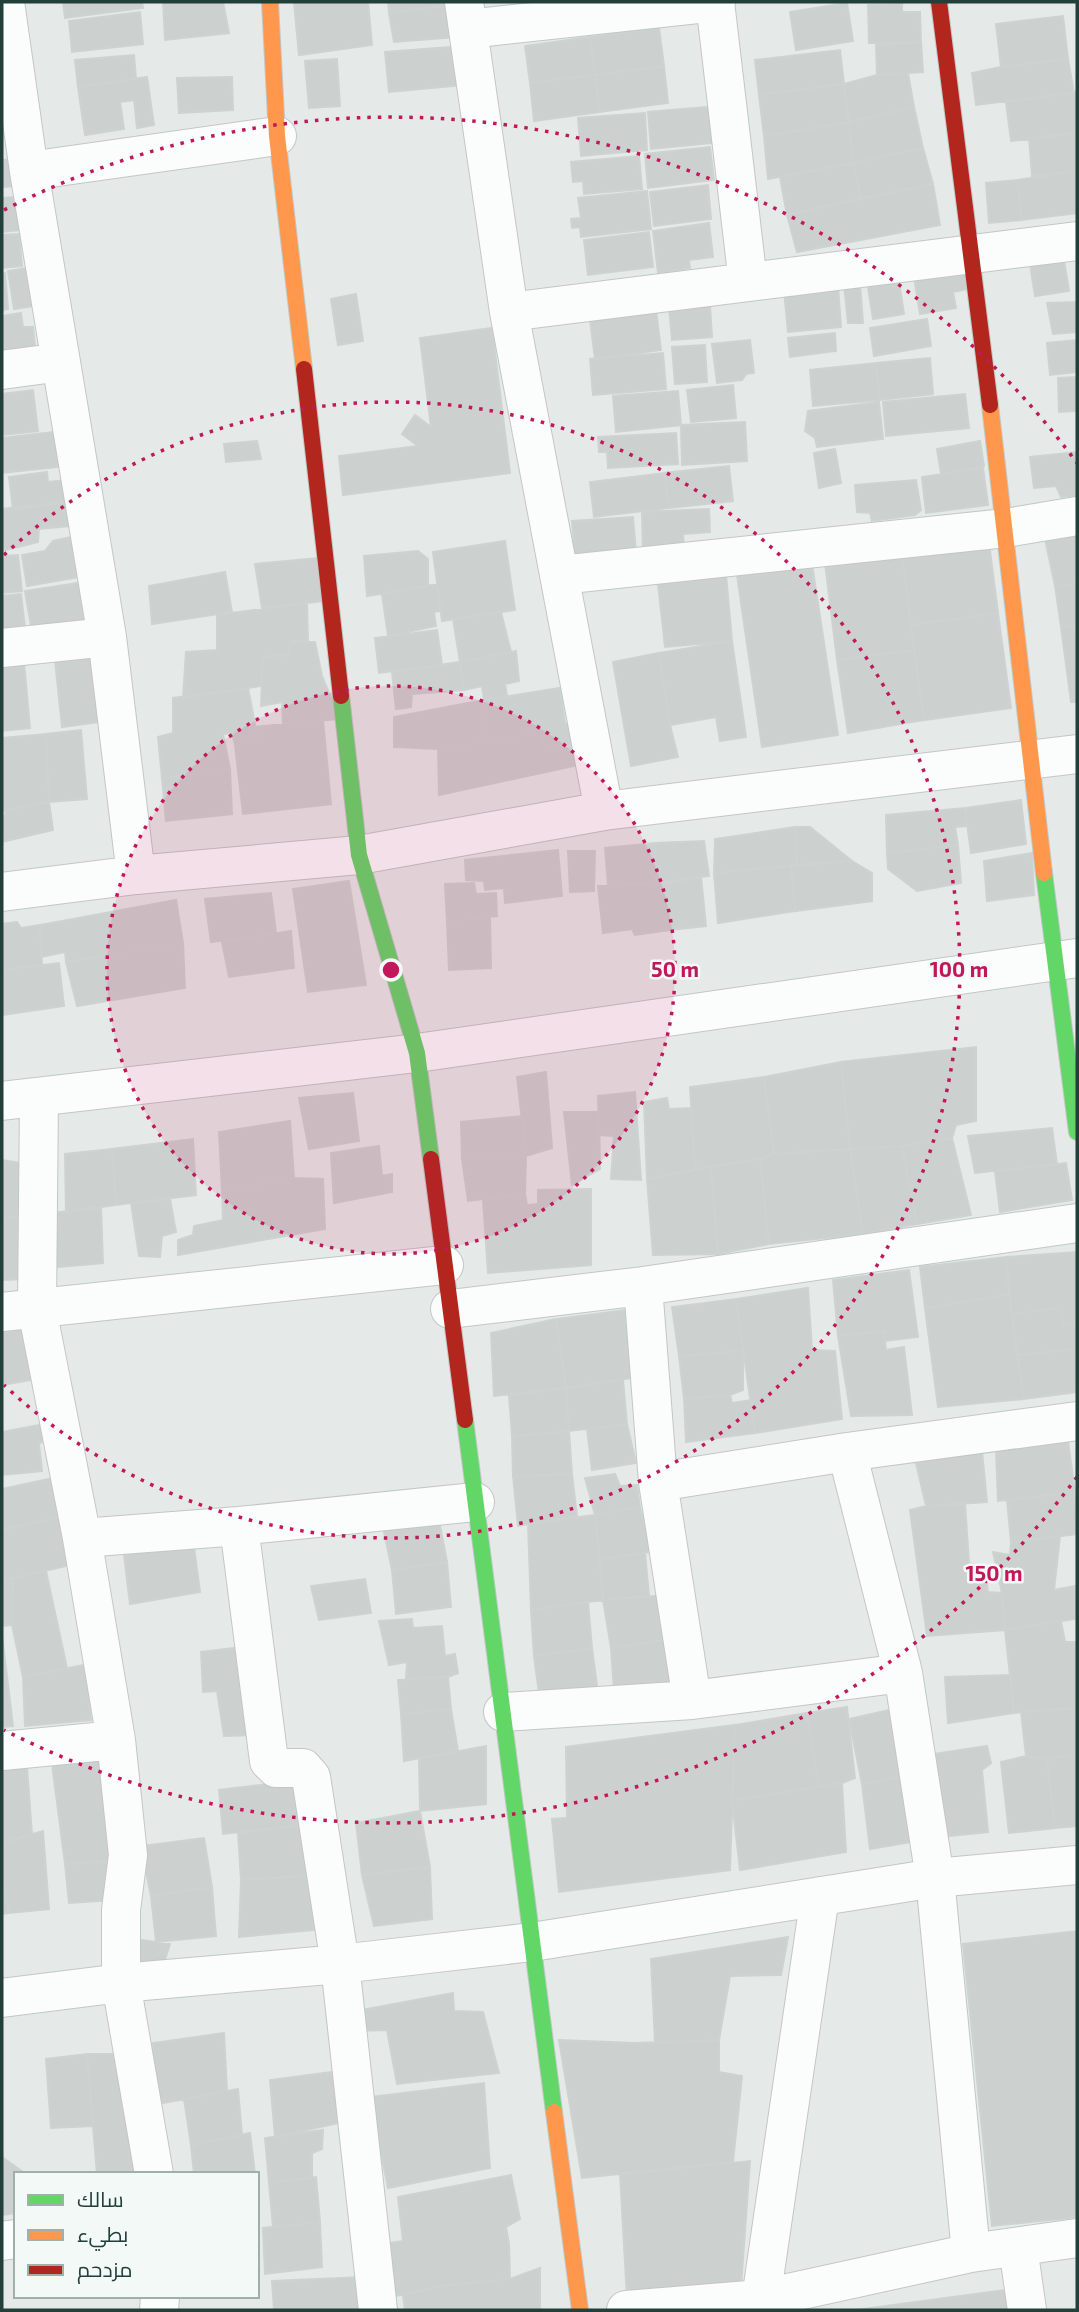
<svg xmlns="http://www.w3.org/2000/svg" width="1079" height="2312" font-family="'Exo 2',Cairo,sans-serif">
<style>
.building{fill:#ccd1cf;stroke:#cdd3d1;stroke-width:2}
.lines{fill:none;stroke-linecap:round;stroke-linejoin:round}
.street-casing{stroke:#c2c7c5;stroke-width:40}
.fast-casing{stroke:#c0c8c5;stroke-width:18}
.slow-casing{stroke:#c0c8c5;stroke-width:18}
.jam-casing{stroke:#c0c8c5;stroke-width:18}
.street{stroke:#fbfcfc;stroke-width:38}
.fast{stroke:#63d668;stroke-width:16}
.slow{stroke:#ff974d;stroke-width:16}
.jam{stroke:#b3261e;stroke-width:16}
.ring{fill:none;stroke:#c2185b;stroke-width:3.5;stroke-dasharray:3.5 7}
.centre{fill:#c2185b;stroke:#f3f9f7;stroke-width:3.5}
.ring-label{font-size:21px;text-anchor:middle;font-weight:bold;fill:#c2185b;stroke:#f3f9f7;stroke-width:5;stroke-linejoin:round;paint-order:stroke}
</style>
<rect width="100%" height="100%" fill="#e5eae8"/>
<!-- building -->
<path class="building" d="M63,2H142L143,8L65,18Z
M163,2H223L229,33L165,40Z
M304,2H368L372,45L299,55L294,3Z
M388,2H447V5L389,13Z
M847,3L853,41L796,50L790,12Z
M902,4V12H920L921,42L869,43L868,5Z
M447,5L456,37L394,42L389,13Z
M140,12L143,44L72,52L69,21Z
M1063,16L1068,59L1001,67L996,24Z
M659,28L664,66L595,75L590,37Z
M590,37L595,75L530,83L525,46Z
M921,42L923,72L877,75L876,45Z
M463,46V85L389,92L385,52Z
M840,50L844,84L759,95L755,60Z
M134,55L136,79L78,87L75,60Z
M337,59L340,106L309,108L305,61Z
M1068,59L1074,93L976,105L972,73L1001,67Z
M664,66L668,103L600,112L595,75Z
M908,73L914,107L849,122L844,84L877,75Z
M595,75L600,112L534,121L530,83Z
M147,77L154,125L137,128L134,100L120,102L124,129L85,135L78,87Z
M232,77L233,110L179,113L177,78Z
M844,84L849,122L764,136L759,95Z
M1077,92V133L1011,141L1006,102Z
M718,106L721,142L651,149L648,112Z
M914,107L923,148L853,163L849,122Z
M645,113L647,150L581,156L578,118Z
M849,122L853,163L768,179L764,136Z
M1077,133V171L1032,176L1029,138Z
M710,147L714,180L648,188L645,154Z
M923,148L933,184L861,198L853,163Z
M639,156L642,189L584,194L583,181L573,182L571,162Z
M18,159L19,186L2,187V160Z
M853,163L861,198L787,215L780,177Z
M1077,171V213L1022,220L1017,180Z
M1017,180L1022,220L989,223L986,183Z
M933,184L940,225L797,252L787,215Z
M708,185L711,219L654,226L650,192Z
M647,191L651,229L581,237L580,227L572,228L571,219L581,218L578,198Z
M16,197L20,230L2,232V198Z
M709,223L713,257L689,260L690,268L658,273L653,231Z
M649,232L653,267L588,275L584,240Z
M19,234L22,266L2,268V235Z
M1064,260L1069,291L1035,296L1030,264Z
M40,266L46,304L14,309L8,271Z
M965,269L968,289L953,292L956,308L920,314L914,277Z
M5,273L8,309L2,310V274Z
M898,276L904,314L873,319L867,281Z
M860,283L863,323H848L844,285Z
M838,286L841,327L788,332L784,291Z
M356,294L363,341L338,345L331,299Z
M1077,302V332L1053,334L1047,303Z
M710,305L712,337L672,340L669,308Z
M656,310L661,350L595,359L590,320Z
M21,313L23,327H33L35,346L2,350V316Z
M927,319L931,346L874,356L870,328Z
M492,328L510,473L343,495L339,456L418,446L402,434L415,415L431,427L420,338Z
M835,333L836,351L790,357L788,338Z
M750,340L754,373L746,374L742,380L717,383L712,344Z
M1077,340V372L1050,375L1047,343Z
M705,345L707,382L675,384L672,347Z
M663,353L666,389L593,395L590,359Z
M930,358L933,394L880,400L876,363Z
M876,363L880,400L813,406L810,370Z
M1077,377V411L1059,412L1058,378Z
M733,385L736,418L691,422L687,390Z
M33,390L38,431L2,435V394Z
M678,391L681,425L616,432L613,396Z
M965,394L969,428L886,436L883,402Z
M879,402L883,439L817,447L815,438L805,431L808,411Z
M745,422L747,461L682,465L681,425Z
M62,431L66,466L2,473V438Z
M676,433L678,464L608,468L607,452H599L598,437Z
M257,441L261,459L226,462L224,444Z
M980,441L984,466L941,474L937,449Z
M835,449L841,483L819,488L814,453Z
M1077,452V495L1061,497L1056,486L1034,488L1030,457Z
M729,466L733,501L669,508L664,473Z
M983,468L988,505L926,513L922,477Z
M47,472L48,482L77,479L66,502L13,510L9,477Z
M664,473L669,508L594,517L590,482Z
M916,480L921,510L915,515L872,521L870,513L857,512L855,485Z
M66,502L69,526L39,529L38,542L2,551V509Z
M709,509L710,532L683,534L684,549L643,553L642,512Z
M633,517L636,552L575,557L572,521Z
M76,536L85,576L27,586L22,555L45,551L53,541Z
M1077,536V584L1055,586L1045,539Z
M505,541L515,610L442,621L433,552Z
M989,543L998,613L911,625L902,553Z
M418,551L428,559V586L367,596L364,556Z
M902,553L914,650L837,660L825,563Z
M18,555L22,591L2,593V556Z
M318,558L323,601L262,608L255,564Z
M812,564L838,735L762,747L737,575Z
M225,572L232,612L152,624L149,586Z
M726,575L732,641L665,647L658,584Z
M91,581L95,618L31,626L25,591Z
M437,584L440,611L434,612L436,626L388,636L382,594Z
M1077,584V626L1061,627L1055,586Z
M21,594L25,628L2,631V596Z
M307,603L308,641H290L289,655L263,657L261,686L183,698L186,652L217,650V615Z
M501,612L511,652L460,662L453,619Z
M998,613L1011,708L924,720L911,625Z
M1077,626V702H1071L1061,627Z
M437,630L442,665L379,673L375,638Z
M290,641L315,642L322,676L340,719L283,723L282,702L261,706L263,657L289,655Z
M732,641L746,737L720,741L716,717L670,725L659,653Z
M914,650L924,720L848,733L837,660Z
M516,651L519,681L505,684L507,696L484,700L482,686L464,690L460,662Z
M659,653L670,725L678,757L631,766L613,662Z
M100,655L107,721L62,727L55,660Z
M24,662L30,728L2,731V664Z
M460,662L464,690L412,694L411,707L396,709L392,672Z
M248,688L258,740L235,745L232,733L223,734L230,769L162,778L158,737L173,733V698Z
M560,688L565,724H584L575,746H544L543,733L486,742L484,700Z
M484,700L486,742L438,749L394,747V717Z
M323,720L331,804L243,814L235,745L258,740L255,727Z
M81,730L87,799L49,802L46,734Z
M543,733L544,746H575L574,766L439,795L438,749Z
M46,734L49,802L2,811V738Z
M230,769L232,814L166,821L162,778Z
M1021,800L1026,844L971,853L965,808Z
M49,802L53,830L2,842V816L5,815L6,810Z
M965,808L966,826L955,827L958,845L887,853L886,815Z
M795,827H810L852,861L797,865Z
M795,827L797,865L714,873L715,839Z
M704,841L709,876L656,883L655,843Z
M655,843L656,883L608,885L605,848Z
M958,845L961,883L917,891L888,869L887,853Z
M558,850L562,896L505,903L504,888L485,890L484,881L466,880L465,860Z
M568,851H595L594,891L570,892Z
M1032,853L1034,895L987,901L984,861Z
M852,861L872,873V901L795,911L791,866Z
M791,866L795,911L718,923L714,873Z
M701,877L706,926L671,930L667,883Z
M349,881L366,985L308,992L293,889Z
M474,883L476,894L496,893L497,916L447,922L445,884Z
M667,883L671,930L635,935L632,929L603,933L598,886Z
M271,893L276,933L211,942L205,899Z
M176,900L183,943L66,962L65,952L41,957L40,925Z
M490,917L491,968L449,970L447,922Z
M17,922L21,928L40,925L42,965L2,970V924Z
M291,931L294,968L229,977L222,942Z
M183,943L185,988L77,1006L66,962Z
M59,963L64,1006L2,1015V970Z
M976,1047V1121L956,1125L952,1138L902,1146L850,1149L841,1062Z
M841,1062L850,1149L774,1154L764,1077Z
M546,1072L552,1148L526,1156L517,1077Z
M764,1077L774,1154L760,1159L695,1169L690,1087Z
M635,1092L641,1180L611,1179L614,1136L599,1135L598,1096Z
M353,1093L359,1141L309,1149L299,1098Z
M667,1098L669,1109L691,1108L695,1169L647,1179L644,1102Z
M564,1112H599L600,1169L572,1185Z
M523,1116L526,1156L462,1159L461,1122Z
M290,1121L294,1178L222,1191L219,1132Z
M1052,1128L1057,1164L975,1173L968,1136Z
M952,1138L971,1215L917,1224L902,1146Z
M193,1139L196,1195L116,1205L112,1149Z
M379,1146L382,1176L392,1174V1192L334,1203L331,1153Z
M902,1146L917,1224L863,1234L850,1149Z
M112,1149L116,1205L66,1212L65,1154Z
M850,1149L863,1234L769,1244L760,1159L774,1154Z
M526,1156L525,1194L468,1201L462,1159Z
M760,1159L769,1244L718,1254L711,1167Z
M2,1160L21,1163L26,1215L2,1218Z
M1066,1163L1072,1200L1000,1212L995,1171Z
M711,1167L718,1254L653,1255L647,1179Z
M294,1178L323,1179L325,1229L178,1255V1240L193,1235L194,1226L223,1220L222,1191Z
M591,1189V1265L488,1273L483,1200L525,1194L527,1205L538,1204V1190Z
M170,1199L176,1232L162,1236L160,1257L139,1256L131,1203Z
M101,1207L103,1263L48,1268L46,1214Z
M26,1215L28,1279L2,1280V1218Z
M1077,1252V1324L1064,1325L1060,1308L1012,1314L1006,1257Z
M1006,1257L1009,1294L925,1308L920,1267Z
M909,1270L918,1337L885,1341L884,1331L838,1336L833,1280Z
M808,1288L812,1350L835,1351L842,1419L755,1433L736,1299Z
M1009,1294L1024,1399L938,1407L925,1308Z
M736,1299L743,1351L679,1356L672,1307Z
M1060,1308L1064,1325L1077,1324V1349L1017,1355L1012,1314Z
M625,1310L632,1378L566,1388L556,1319Z
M556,1319L566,1388L494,1396L491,1333Z
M25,1329L31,1380L2,1385V1333Z
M884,1331L886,1350L904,1347L912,1415L851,1416L838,1336Z
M1077,1349V1392L1024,1399L1017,1355Z
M743,1351V1390L730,1395L684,1399L679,1356Z
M623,1380L627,1424L569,1431L566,1388Z
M566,1388L569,1431L512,1436L509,1396Z
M730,1395L732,1403L752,1400L755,1433L686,1442L684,1399Z
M45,1424L49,1437L39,1444L42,1471L2,1475V1432Z
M627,1424L636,1463L592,1470L587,1429Z
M569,1431L572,1474L513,1476L512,1436Z
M1068,1441L1075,1492L998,1501L996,1451Z
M982,1451L987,1502L926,1506L916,1463Z
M572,1474L577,1516L518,1526L513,1476Z
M615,1474L620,1486L637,1485L640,1507L595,1515L585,1478Z
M53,1478L59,1517L2,1530V1489Z
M1075,1492L1077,1534L1011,1542L1007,1500Z
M965,1503L969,1563L985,1569L988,1592L1002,1593L1005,1630L927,1636L910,1510L926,1506Z
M640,1507L651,1552L600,1559L595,1515Z
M438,1515L447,1562L392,1570L382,1522Z
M595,1515L603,1600L531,1610L528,1524Z
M59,1517L70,1565L2,1581V1530Z
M1060,1536L1054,1590L1075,1586V1619L1005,1630L1002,1593L993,1552L1010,1555L1011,1542Z
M194,1547L200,1592L130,1604L124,1555Z
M645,1553L649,1596L603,1600L600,1559Z
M447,1562L451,1607L396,1614L392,1570Z
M46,1571L67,1668L23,1677L12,1625L13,1578Z
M13,1578L12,1625L2,1626V1581Z
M365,1579L371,1613L319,1620L311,1586Z
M668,1595L675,1638L611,1648L603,1600Z
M588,1602L592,1648L534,1656L531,1610Z
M412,1619L413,1628L442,1626L445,1656L455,1654L458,1673L448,1677L406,1679L407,1662L389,1665L379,1621Z
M1061,1621L1065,1642H1077V1708L1014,1713L1005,1630Z
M2,1635L13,1726L2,1727Z
M675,1638L676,1683L614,1691L611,1648Z
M242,1647L254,1735L224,1736L217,1691L203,1692L201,1652Z
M592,1648L598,1693L540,1700L534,1656Z
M84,1665L91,1720L25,1726L23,1677Z
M1010,1675L1014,1713L948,1723L945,1677Z
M448,1677L451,1709L401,1714L398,1680Z
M847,1707L855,1778L842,1783L819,1787L807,1713Z
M1077,1708V1754L1047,1759L1026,1756L1021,1712Z
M451,1709L458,1751L404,1761L401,1714Z
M894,1709L909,1775L862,1784L849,1719Z
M807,1713L819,1787L732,1801L735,1725Z
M735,1725L730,1870L559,1892L552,1819L567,1818L566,1747Z
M486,1746V1804L420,1811L419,1759Z
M987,1746L991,1763L982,1770L988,1832L940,1837L927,1755Z
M1077,1754V1826L1055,1828L1047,1759Z
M1026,1756L1047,1759L1055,1828L1009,1833L1001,1762Z
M107,1757L114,1861L65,1864L52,1764Z
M27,1767L32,1834L2,1843V1770Z
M909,1775L917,1841L870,1849L862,1784Z
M293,1781L301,1825L223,1834L219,1790Z
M842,1783L846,1852L740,1870L732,1801Z
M420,1811L430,1867L362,1875L356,1823Z
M301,1825L321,1875L241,1880L238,1833Z
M43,1831L49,1909L9,1913L2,1875V1843Z
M204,1838L212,1887L151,1896L141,1846Z
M114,1861V1900L69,1903L65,1864Z
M430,1867L432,1919L374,1926L362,1875Z
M2,1875L9,1913L2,1914Z
M321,1875L323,1929L239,1937L241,1880Z
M212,1887L216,1936L156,1942L151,1896Z
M1077,1931V2217L992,2226L963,1944Z
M788,1937L781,1975L730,1976L719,2040L655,2043L651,1959Z
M128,1938L170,1944L163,1966L127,1965Z
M453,1993L454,2011L483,2012L499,2073L397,2084L387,2030L354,2031L351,2012Z
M224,2033L227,2091L158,2104L153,2043Z
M559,2040L634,2043L719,2040V2072L742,2076L733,2162L582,2178Z
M87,2054H124L147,2174H97Z
M87,2054L93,2126L51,2128L46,2059Z
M340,2071L343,2122L275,2137L270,2080Z
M484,2083L490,2168L388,2188L370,2097Z
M238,2089L242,2135L191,2145L184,2099Z
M323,2130L322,2149L312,2153V2178L269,2183L265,2138Z
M250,2133L255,2174H194L191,2145Z
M2,2157L26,2174H16V2213L2,2215Z
M750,2161L741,2287L627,2298L620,2174Z
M511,2175L520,2219L506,2227L509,2244L510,2279L441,2286L391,2297L382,2244L403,2241L398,2197Z
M316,2177L320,2222L273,2227L269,2183Z
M320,2222L322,2267L265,2274L263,2228Z
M540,2268V2310H405L403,2295L441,2286L510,2279Z
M364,2277L367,2310H274L272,2281Z
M1019,2288L1022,2310H856Z"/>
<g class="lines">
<!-- street casing -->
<g class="street-casing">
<path id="street" d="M5,2L29,171L107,637L136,875
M464,2L509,312L604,811
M715,2L748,282
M468,29L716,2
M29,171L277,136
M509,312L1077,241
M2,370L61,362
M560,575L1006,528L1077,516
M2,648L107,637
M2,892L136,875L359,855L604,811L1077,754
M39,1097L37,1309L82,1538L116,1740L128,1855L121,1910V1983L154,2174
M2,1101L417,1053L1077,958
M643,1286L658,1482L692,1700
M450,1309L643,1286L1077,1223
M2,1312L444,1265
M847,1452L903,1673L935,1878L971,2253
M658,1482L847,1452L1077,1421
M239,1526L269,1761L276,1768H303L311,1777L340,1964L378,2310
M82,1538L239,1526L475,1502
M503,1712L692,1700L903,1673
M2,1751L116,1740
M2,1998L121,1983L340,1964L532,1942L935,1878L1077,1865
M2,2241L16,2239
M1018,2247L1027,2310
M761,2299L820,1896
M159,2310L160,2296
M626,2310L761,2299L971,2253L1077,2238"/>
</g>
<!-- fast casing -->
<g class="fast-casing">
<path id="fast" d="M341,696L359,855L417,1053L431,1159
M1044,873L1077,1132
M465,1420L554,2112"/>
</g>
<!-- slow casing -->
<g class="slow-casing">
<path id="slow" d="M270,2L277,136L304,369
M990,405L1044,873
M554,2112L580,2310"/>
</g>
<!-- jam casing -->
<g class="jam-casing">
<path id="jam" d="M939,2L990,405
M304,369L341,696
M431,1159L465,1420"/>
</g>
<!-- street -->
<use href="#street" class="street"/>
<!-- fast -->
<use href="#fast" class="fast"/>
<!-- slow -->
<use href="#slow" class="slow"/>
<!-- jam -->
<use href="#jam" class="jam"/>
</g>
<!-- distance rings -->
<circle cx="391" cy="970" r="284" fill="#c2185b" fill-opacity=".12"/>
<g class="ring">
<circle cx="391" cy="970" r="284"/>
<path d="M4 555A568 568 0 1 1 4 1385"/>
<path d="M1077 1477A853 853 0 0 1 4 1730M4 210A853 853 0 0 1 1077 463"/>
</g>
<circle cx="391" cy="970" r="10" class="centre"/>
<g class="ring-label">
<text x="675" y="977">50 m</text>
<text x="959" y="977">100 m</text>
<text x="994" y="1581">150 m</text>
</g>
<!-- border -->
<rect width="1079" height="2312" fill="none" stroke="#223f39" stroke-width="7"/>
<!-- legend -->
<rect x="14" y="2172" width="245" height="126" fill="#f3f9f7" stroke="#9fafab" stroke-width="2"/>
<rect x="28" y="2195" width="35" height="10" fill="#63d668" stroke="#9fafab" stroke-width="2"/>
<text x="77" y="2207" font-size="21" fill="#223f39">سالك</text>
<rect x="28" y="2230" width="35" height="10" fill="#ff974d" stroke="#9fafab" stroke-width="2"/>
<text x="77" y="2242" font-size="21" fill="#223f39">بطيء</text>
<rect x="28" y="2265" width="35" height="10" fill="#b3261e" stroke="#9fafab" stroke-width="2"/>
<text x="77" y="2277" font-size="21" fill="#223f39">مزدحم</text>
</svg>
